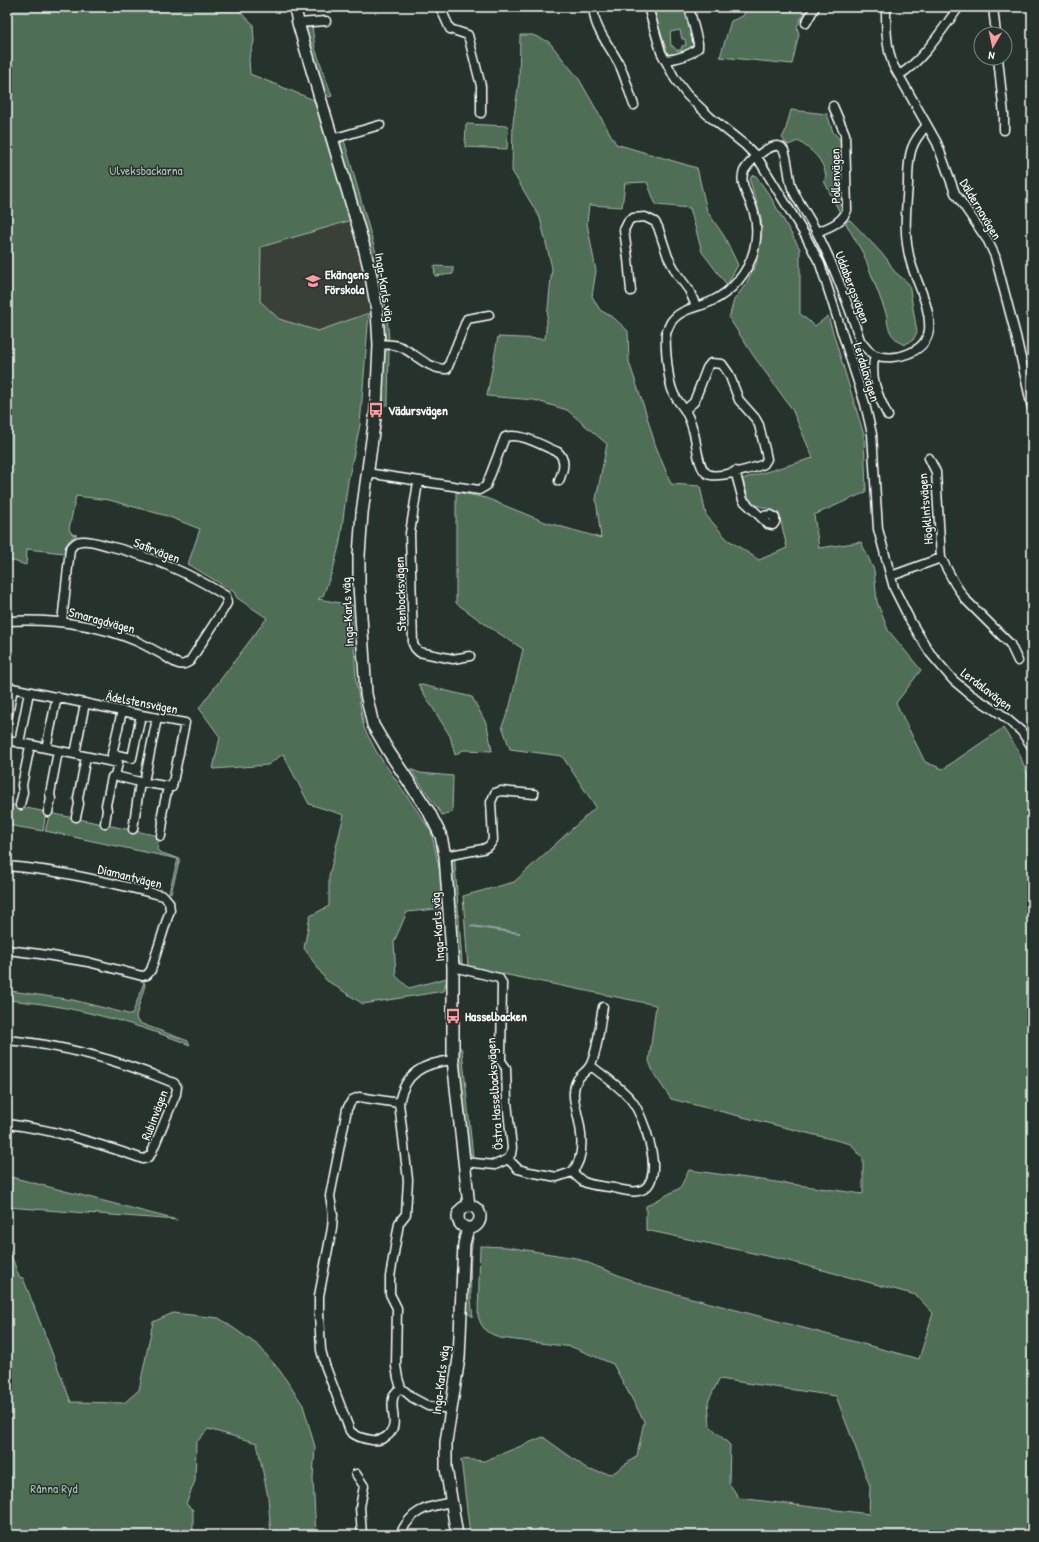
<svg xmlns="http://www.w3.org/2000/svg" width="1039" height="1542" font-family="'Patrick Hand',sans-serif">
<style>
.built{fill:#393f38}
.green{fill:#506e57;stroke:#a8b6ab;fill-rule:evenodd}
.lines{fill:none;stroke-linecap:round;stroke-linejoin:round}
.stream{stroke:#92a5aa;stroke-width:2}
.street-casing{stroke:#fff;stroke-width:11}
.secondary-casing{stroke:#fff;stroke-width:14}
.street{stroke:#26332d;stroke-width:8}
.secondary{stroke:#26332d;stroke-width:11}
.labels{text-anchor:middle;stroke-width:3;stroke-linejoin:round;paint-order:stroke}
.park-label{font-size:13px;fill:#b0beb3;stroke:#26332d}
.street-label{font-size:13px;fill:#fff;stroke:#26332d}
.poi-label{font-size:13px;font-weight:bold;fill:#fff;stroke:#26332d;text-anchor:start}
</style>
<rect width="100%" height="100%" fill="#26332d"/>
<filter id="ink" filterUnits="userSpaceOnUse"><feTurbulence type="fractalNoise" baseFrequency=".025" numOctaves="2"/><feDisplacementMap in="SourceGraphic" scale="8" xChannelSelector="R" yChannelSelector="G"/><feConvolveMatrix kernelMatrix="1 2 1 2 8 2 1 2 1" color-interpolation-filters="sRGB"/></filter>
<g filter="url(#ink)">
<!-- built -->
<path class="built" d="M352,220L364,261L369,313L318,331L279,319L260,301L261,247Z"/>
<!-- green -->
<path class="green" d="M7,7H228L230,10L236,8L253,24L254,42L249,58L250,74L314,100L352,220L261,247L260,301L279,319L318,331L369,313L360,425L348,481L340,542L334,566L323,596L318,599L352,605L356,681L364,728L376,751L431,831L440,872L446,908L407,912L394,942L396,976L409,988L447,978L444,991L363,1004L326,980L304,948L310,916L329,906V876L344,815L309,804L283,754L268,765L213,769L220,737L199,708L267,618L237,598L234,592L188,564L200,529L167,516L109,500L76,496L69,529L72,534L77,535C68,539 66,544 64,553L27,549L26,565L7,559Z
M661,7L686,8L696,45L694,49L669,57L661,36L655,13ZM680,30L682,39H685L686,45L682,46L681,50H676L673,46H671L670,32Z
M747,7H809L808,10L801,18L797,27L799,34L792,64L720,57L731,21L743,16Z
M310,26H312L315,48L332,96L329,97L326,94L317,78L305,31L307,28Z
M520,35H533L549,42L579,79L616,144L697,168L707,211L724,236L738,265L727,285L702,252L690,208L656,205L647,182L625,183L622,207L589,205L587,223L596,271L592,296L600,310L614,318L628,331L629,362L646,413L655,444L671,484L700,486L706,515L727,539L759,560L787,548L779,513L751,503L742,479L813,458L792,409L753,355L729,318L734,300L746,284L756,264L761,238V217L750,181L751,177L753,175L756,176L770,196L800,249V314L815,326L828,316L864,435L866,492L814,515L819,548L861,542L874,570L877,602L888,630L921,670L896,703L925,762L943,769L1003,728L1018,750L1032,787V1535H470L461,1459L484,1461L543,1437L589,1470L612,1474L637,1456L644,1421L613,1364L572,1347L500,1338L486,1331L481,1324L478,1316L480,1246L507,1247L576,1258L643,1285L919,1359L933,1313L916,1295L785,1260L646,1230V1206L680,1188L689,1170L863,1194V1159L851,1144L671,1099L654,1074L649,1061L656,1005L468,967L463,896L514,882L596,807L562,756L510,749L502,726L510,706L523,649L489,627L456,603V492L486,498L545,522L601,538L596,499L607,444L567,410L534,400L487,396L498,337L545,339L552,268L540,218L512,171L513,123L519,81ZM719,1379L836,1396L870,1486L869,1514L739,1498L729,1483L730,1445L710,1426L708,1402Z
M791,110L827,114L833,132L843,143L844,208L843,212L840,213L824,181L826,176C823,159 812,150 798,141L788,145L782,138L785,132Z
M466,124L508,126L507,149L465,147Z
M344,140L376,253L380,273L375,274L340,148L341,143Z
M850,220L887,259L894,271L909,284L917,332L913,340L904,345C892,338 887,330 887,316L864,255L845,222Z
M434,266L453,267V274L435,276Z
M381,277L387,315L389,340H387L383,337L376,278Z
M389,349L388,405H384L382,390L383,354Z
M418,684L472,697L487,725L492,751L463,750L455,755L450,736Z
M410,769L420,773L453,776L452,812L442,815Z
M7,804L46,812L43,831L7,825Z
M50,813L159,836L157,849L159,852L180,859L171,893L169,892L178,859L45,831Z
M455,859V864L462,963L460,962L457,956L451,868L452,861Z
M144,982L145,985L136,1016L137,1021L142,1024L188,1041L190,1045C132,1022 70,1005 7,1000V990L11,991L73,1000L132,1015Z
M457,1046L460,1047L462,1050L473,1157L467,1149Z
M7,1176L177,1220L7,1207Z
M474,1234C469,1250 470,1300 473,1317L465,1311C466,1295 464,1244 474,1234Z
M7,1243L19,1277L23,1278L71,1402L124,1403L139,1390L153,1322L173,1313L219,1318L259,1346L280,1371L303,1405L315,1447L313,1478L316,1535H271L268,1497L257,1443L208,1429L196,1443L195,1481L186,1504L193,1510V1535H7Z"/>
<g class="lines">
<!-- stream -->
<path class="stream" d="M471,926L519,933"/>
<!-- street casing -->
<g class="street-casing">
<path id="street" d="M440,7L450,29L468,35L481,86V113
M594,7C592,28 612,48 620,66C626,79 629,92 634,105
M648,7L661,52L675,79L687,95L710,117L745,145L757,157L805,235L820,264L865,404L872,434L878,529L894,588L911,622L930,653L953,680L971,695L1001,714L1021,731L1032,747
M886,7C886,27 886,46 893,65L937,143L955,193L988,241L995,256L1016,336L1032,408
M993,7L996,34
M298,23L326,21
M806,23L815,7
M998,58L1004,115V130
M665,60C677,59 689,56 698,48V43L689,7
M899,75C922,62 943,28 959,7
M332,139L380,125
M817,232C829,227 842,223 847,210L845,134L833,106
M631,291L628,259L624,230L629,220L633,218L645,217L655,222L658,227L668,257L677,274L689,290L696,306
M379,345C386,344 394,344 401,347C416,354 429,370 447,369L467,319L489,315
M875,355C869,377 878,396 888,416
M685,410L694,402L707,368L711,363L722,364L729,374L739,400L755,418L759,425L766,454L767,459L764,464C755,468 716,479 708,474C697,469 697,441 693,430C691,423 688,415 684,409C680,403 675,398 673,392C668,381 665,346 666,334C667,330 669,326 671,322C680,309 696,308 710,302C732,292 748,273 754,250C757,238 757,224 754,213C751,200 738,184 744,171C749,162 771,141 781,147C788,151 788,178 792,188C799,204 810,218 817,233C835,267 848,304 860,340C864,346 868,352 875,355C894,362 926,353 929,330C931,307 917,284 911,263C903,236 906,211 908,184C908,172 908,159 912,148C915,139 921,132 927,125
M929,458L936,472L941,558L955,584L965,599L1010,644L1018,661
M735,471L743,500L768,524L773,525L775,522V518L771,515L761,516
M367,473L479,490L486,486L505,437C522,432 542,446 558,452C567,461 563,470 559,481
M418,482L410,533L413,644L415,648L419,652L453,659L470,656
M891,576L941,558
M7,621C50,619 96,624 136,641C145,645 154,650 163,655C168,658 174,663 179,664C183,666 187,663 190,661L223,610L227,603L226,596C189,573 150,556 109,546C101,544 90,540 82,541C76,541 73,545 70,549L62,622
M7,687L141,715L185,723L172,787L140,782L115,776L118,763L7,740
M122,711L112,754L132,758L141,715
M7,720L13,688
M19,743L29,692
M46,748L57,697
M75,754L85,703
M144,782L157,718
M20,805L23,792L22,785L30,746
M48,812L51,799L50,794L58,751
M76,817L79,804L78,798L86,757
M105,823L107,810L106,805L112,777L115,776
M133,829L140,782
M161,836L163,822L162,814L168,787
M445,856L483,849L489,846L493,840L491,802L495,793L501,791L534,794
M7,866C60,870 112,883 164,896L169,902L170,910L151,970L147,975L142,976L88,962L40,954L7,950
M453,967L499,978L502,983L501,1061L506,1068L507,1102L512,1148L511,1154L508,1159
M7,1040C64,1045 121,1061 174,1083L177,1087L176,1094L151,1154L147,1158L143,1159C97,1143 56,1130 7,1124
M399,1103L359,1097L352,1100L347,1109L330,1196L333,1215L332,1228L319,1296V1314L321,1350L325,1365L350,1431C356,1437 364,1439 372,1440C378,1441 382,1440 387,1436C401,1426 388,1408 394,1395C395,1392 399,1390 401,1388
M464,1162L495,1165L508,1159L518,1169L529,1172L557,1177L572,1172C586,1157 582,1132 577,1113C576,1106 573,1099 574,1092C575,1074 586,1075 591,1064C599,1047 599,1025 603,1007
M572,1172C576,1175 580,1180 584,1182C592,1186 605,1186 614,1188C623,1190 635,1194 644,1189C665,1175 644,1117 632,1101C621,1087 605,1077 591,1066
M451,1409L428,1406L413,1398L401,1388L398,1378L396,1366L397,1308L390,1294V1277L399,1223L406,1214L408,1180L399,1103C405,1072 424,1063 453,1060
M356,1474L364,1486L360,1507L362,1535
M400,1535C411,1509 427,1507 452,1502"/>
</g>
<!-- secondary casing -->
<g class="secondary-casing">
<path id="secondary" d="M295,7L298,23L363,243L371,276L377,311L379,345L376,410L362,513L359,555V585L366,694L373,725L389,752L429,812L441,836L445,856L453,967V1060L469,1206
M458 1217a11 11 0 1 1 22 0a11 11 0 1 1-22 0Z
M457,1535L446,1468V1442L459,1358L464,1244L468,1228"/>
</g>
<!-- street -->
<use href="#street" class="street"/>
<!-- secondary -->
<use href="#secondary" class="secondary"/>
</g>
</g>
<!-- icons -->
<defs>
<g id="school-bare" transform="scale(1.2)"><path d="M0-5L7-2L0 1L-7-2ZM-4 1L0 2.5L4 1V4Q0 6-4 4Z" fill="#ff9aa2" stroke="#26332d" stroke-width="2.5" paint-order="stroke"/></g>
<g id="bus-bare" transform="scale(1.2)"><path d="M-5-6H5V4H4V6H2V4H-2V6H-4V4H-5ZM-3.5-4V0h7V-4ZM-3.5 1.2v1.5H-2V1.2ZM2 1.2v1.5H3.5V1.2Z" fill="#ff9aa2" stroke="#26332d" stroke-width="2.5" paint-order="stroke"/></g>
</defs>
<g fill-rule="evenodd">
<use href="#school-bare" x="313" y="281"/>
<use href="#bus-bare" x="376" y="410"/>
<use href="#bus-bare" x="453" y="1016"/>
</g>
<g class="labels">
<!-- park labels -->
<g class="park-label">
<text x="146" y="175">Ulveksbackarna</text>
<text x="54" y="1493">Rånna Ryd</text>
</g>
<!-- street labels -->
<g class="street-label">
<text transform="translate(835 176) rotate(-91)" y="5">Pollenvägen</text>
<text transform="translate(981 209) rotate(59)" y="5">Däldernavägen</text>
<text transform="translate(385 287) rotate(81)" y="5">Inga-Karls väg</text>
<text transform="translate(853 287) rotate(69)" y="5">Uddabergsvägen</text>
<text transform="translate(867 372) rotate(73)" y="5">Lerdalavägen</text>
<text transform="translate(925 509) rotate(-95)" y="5">Högklintsvägen</text>
<text transform="translate(157 550) rotate(21)" y="5">Safirvägen</text>
<text transform="translate(400 594) rotate(-92)" y="5">Stenbocksvägen</text>
<text transform="translate(347 612) rotate(-93)" y="5">Inga-Karls väg</text>
<text transform="translate(102 620) rotate(15)" y="5">Smaragdvägen</text>
<text transform="translate(987 689) rotate(37)" y="5">Lerdalavägen</text>
<text transform="translate(142 702) rotate(11)" y="5">Ädelstensvägen</text>
<text transform="translate(130 876) rotate(14)" y="5">Diamantvägen</text>
<text transform="translate(437 927) rotate(-94)" y="5">Inga-Karls väg</text>
<text transform="translate(494 1094) rotate(-94)" y="5">Östra Hasselbacksvägen</text>
<text transform="translate(154 1115) rotate(-69)" y="5">Rubinvägen</text>
<text transform="translate(440 1380) rotate(-83)" y="5">Inga-Karls väg</text>
</g>
<!-- poi labels -->
<g class="poi-label">
<text x="325" y="279">Ekängens<tspan x="325" dy="15">Förskola</tspan></text>
<text x="388" y="415">Vädursvägen</text>
<text x="465" y="1021">Hasselbacken</text>
</g>
</g>
<!-- margin -->
<rect width="1039" height="1542" fill="none" stroke="#26332d" stroke-width="24"/>
<rect x="12" y="12" width="1015" height="1518" fill="none" stroke="#fff" stroke-width="1.5" filter="url(#ink)"/>
<!-- north arrow -->
<g transform="translate(993 46) rotate(189)"><circle r="19" fill="#26332d" stroke="#7d8581"/>
<path d="M0-3L7 15L0 10L-7 15Z" fill="#ff9aa2"/>
<text y="-6" font-size="11" font-weight="bold" text-anchor="middle" fill="#ffffff">N</text>
</g>
</svg>
